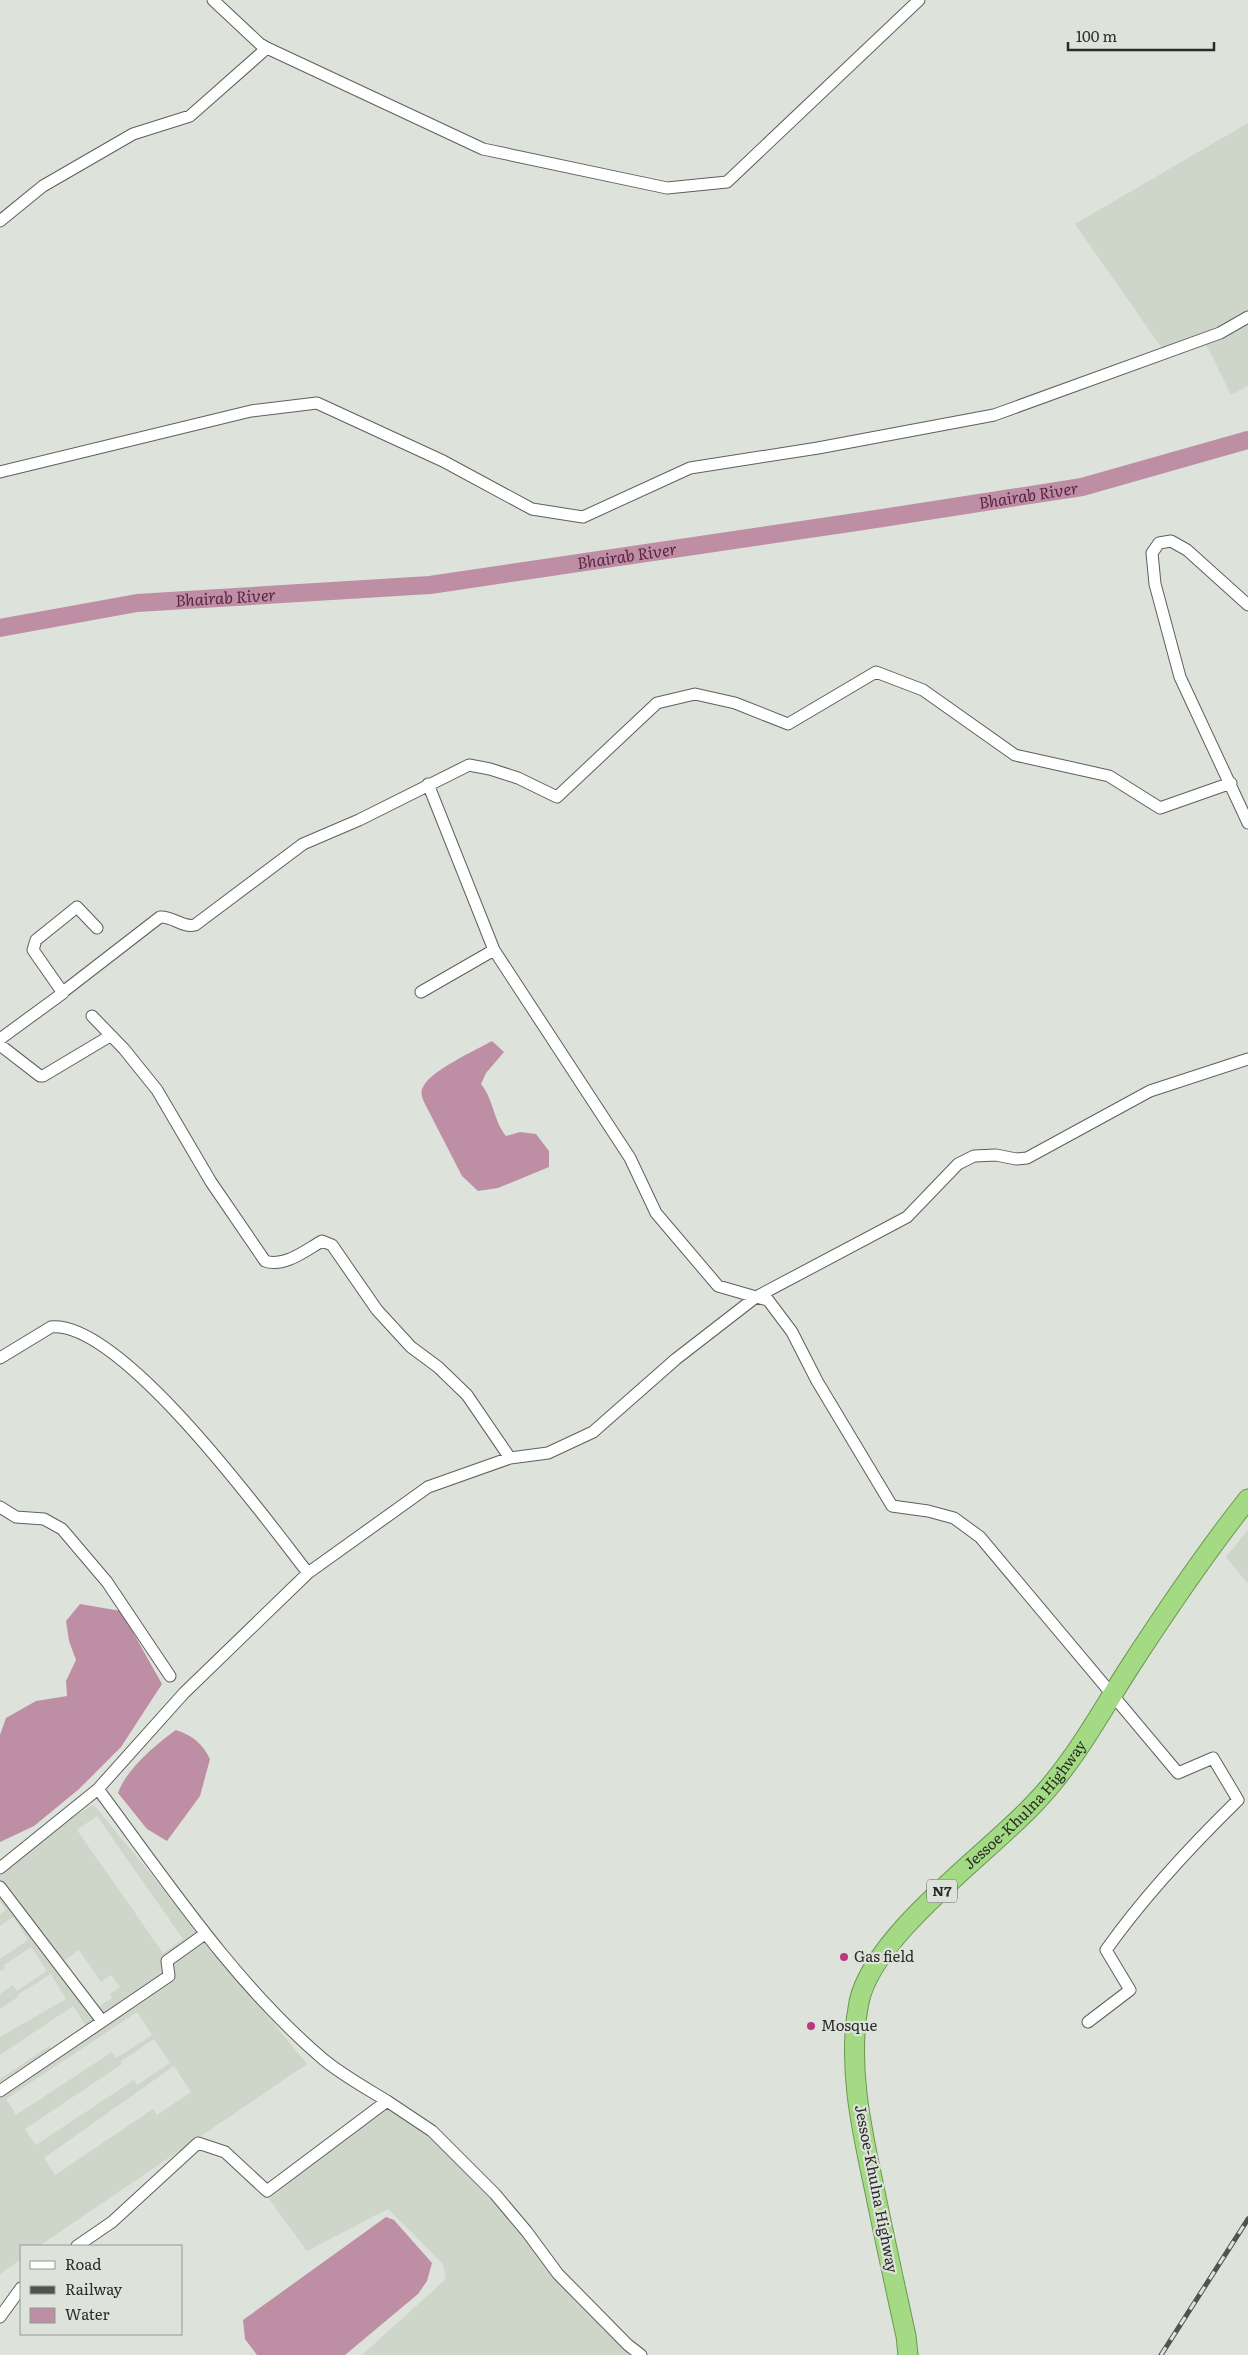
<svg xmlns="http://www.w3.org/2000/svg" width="1248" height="2355" font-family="Literata,serif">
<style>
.built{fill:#cdd6c9;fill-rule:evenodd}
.water{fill:#bd8ea4}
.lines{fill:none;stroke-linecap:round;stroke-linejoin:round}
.river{stroke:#bd8ea4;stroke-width:18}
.minor-casing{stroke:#5d615b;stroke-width:13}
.trunk-casing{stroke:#6a9751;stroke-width:21}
.minor{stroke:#fff;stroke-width:11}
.trunk{stroke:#a4da84;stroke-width:19}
.rail-casing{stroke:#50534f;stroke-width:5}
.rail{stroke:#dde2db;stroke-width:3;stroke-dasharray:9;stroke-linecap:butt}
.poi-dot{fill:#b93882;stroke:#dde2db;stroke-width:2}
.labels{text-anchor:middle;stroke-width:4.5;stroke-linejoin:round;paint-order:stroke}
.shield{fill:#dde2db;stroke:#60635e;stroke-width:1}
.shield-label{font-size:14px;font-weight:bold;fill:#2a2c29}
.street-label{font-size:15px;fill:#2a2c29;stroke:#dde2db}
.poi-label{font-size:15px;fill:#2a2c29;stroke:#dde2db;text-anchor:start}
.water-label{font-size:16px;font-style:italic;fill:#5d2343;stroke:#dde2db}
</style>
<rect width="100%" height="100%" fill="#dde2db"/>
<!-- built -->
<path class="built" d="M1248,123V386L1231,395L1204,340L1164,351L1075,224Z
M1248,1530V1584L1226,1557Z
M93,1804L307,2064L39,2246H21V2259L0,2274V2079L49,2046L53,2052L88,2029L73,2006L0,2055V2037L66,1999L51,1974L17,1995L18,1997L0,2009V1994L13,1985L17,1991L47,1971L31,1947L4,1965L5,1968L0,1971V1959L28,1940L13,1917L0,1926V1915L6,1910L0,1901V1870ZM97,1816L183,1939L163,1953L77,1830ZM79,1950L101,1982L111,1975L120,1987L110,1994L112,1998L95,2009L62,1962ZM137,2012L152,2035L116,2058L112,2052L16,2115L6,2099ZM154,2039L170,2063L137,2085L134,2080L36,2145L25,2129L122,2064L121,2061ZM174,2066L191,2092L157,2115L153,2109L55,2175L44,2158Z
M384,2107L427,2134L526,2236L590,2313L625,2351L632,2355H362L446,2279L443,2264L388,2209L307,2251L269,2199Z"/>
<!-- water -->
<path class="water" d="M492,1041L504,1052L486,1073L481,1084C494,1100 493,1120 506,1136L520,1132L536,1134L549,1151V1167L498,1188L478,1191L462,1176L424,1102C422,1097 420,1092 423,1087C430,1071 476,1050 492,1041Z
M80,1604L121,1611L162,1684L121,1747L79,1789L34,1826L0,1842V1735L6,1718L36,1701L67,1696L66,1681L76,1660L69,1641L66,1621Z
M176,1730C193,1736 202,1743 210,1759L200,1796L167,1841L147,1829L118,1793C125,1771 157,1743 176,1730Z
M386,2217L394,2220L432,2263L427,2281L418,2294L345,2355H257L245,2339L243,2320Z"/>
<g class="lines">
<!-- river -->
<path class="river" id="s1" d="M0,628L137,603L430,585L863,521L1082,487L1248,440"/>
<!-- minor casing -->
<g class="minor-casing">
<path id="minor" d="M213,0L260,44L267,48L483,149L667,188L727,182L919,0
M0,221L43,186L133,134L190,116L267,48
M0,472L251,411L317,403L443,461L532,509L583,517L690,468L818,448L994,415L1220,333L1248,317
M1248,605L1187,550L1171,541L1159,543L1152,553L1155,584L1180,677L1248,823
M428,784L494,950L630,1158L656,1213L718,1286L756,1297L907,1217L958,1164L974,1156L996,1155L1016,1159L1027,1158L1150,1091L1248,1059
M63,992L160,917C173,916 182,928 195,925L303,844L359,820L469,765L490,769L518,778L557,797L657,703L695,694L735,703L788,724L876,672L923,690L1015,755L1109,776L1160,808L1231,783
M421,992L494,950
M92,1016L124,1049L157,1090L211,1182L265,1261C284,1268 306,1250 322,1241L332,1245L377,1310L411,1347L438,1367L467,1395L510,1458
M0,1039L63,993L33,950L36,940L77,907L97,928
M0,1045L40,1076H43L110,1036
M0,1358L51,1327C121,1320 266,1519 308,1573L428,1487L510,1458L548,1453L593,1432L676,1359L756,1297L768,1300L792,1332L817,1381L892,1506L928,1511L954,1518L980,1537L1178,1773L1213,1758L1238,1800C1190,1847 1145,1895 1106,1950L1130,1990L1088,2022
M0,1507L16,1517L44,1519L62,1529L107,1582L170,1676
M98,1789C168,1883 234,1983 323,2059C342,2075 366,2088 387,2101
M0,1868L98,1789L184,1693L308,1573
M0,1887L102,2021
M0,2091L169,1976L167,1961L202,1936
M77,2246L112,2222L198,2143L225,2152L267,2191L387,2101L432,2131L495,2194L527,2232L558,2274L628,2345L641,2355
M0,2317L21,2288"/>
</g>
<!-- trunk casing -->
<g class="trunk-casing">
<g id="trunk">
<path id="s2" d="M908,2355L906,2336C895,2286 884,2236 874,2187C861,2127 847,2063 859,2002C873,1935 986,1855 1033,1805C1073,1764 1099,1715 1129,1668C1166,1611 1205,1553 1248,1499"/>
</g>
</g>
<!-- minor -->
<use href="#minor" class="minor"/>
<!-- trunk -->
<use href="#trunk" class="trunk"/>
<!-- rail casing -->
<g class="rail-casing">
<path id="rail" d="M1161,2355L1248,2219"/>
</g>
<!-- rail -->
<use href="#rail" class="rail"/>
</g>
<!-- markers -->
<g class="poi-dot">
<circle cx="844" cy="1957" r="5"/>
<circle cx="811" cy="2026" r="5"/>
</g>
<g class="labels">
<!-- shield labels -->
<rect class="shield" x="927" y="1879.5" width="30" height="23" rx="4"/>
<g class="shield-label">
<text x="942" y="1896">N7</text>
</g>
<!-- street labels -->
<g class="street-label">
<text dy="5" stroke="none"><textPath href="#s2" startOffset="619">Jessoe-Khulna Highway</textPath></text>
<text transform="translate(876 2189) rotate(79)" y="5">Jessoe-Khulna Highway</text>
</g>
<!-- poi labels -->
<g class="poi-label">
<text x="854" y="1962">Gas field</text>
<text x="821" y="2031">Mosque</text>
</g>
<!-- water labels -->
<g class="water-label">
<text dy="6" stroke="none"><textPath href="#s1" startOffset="1038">Bhairab River</textPath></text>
<text dy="6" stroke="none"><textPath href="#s1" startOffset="632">Bhairab River</textPath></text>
<text dy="6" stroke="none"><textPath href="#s1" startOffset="228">Bhairab River</textPath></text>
</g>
</g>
<!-- legend -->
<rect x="20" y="2245" width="162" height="90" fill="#dde2db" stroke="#959994"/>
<rect x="30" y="2261" width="25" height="8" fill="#ffffff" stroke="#959994"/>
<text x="65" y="2270" font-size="15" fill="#2a2c29">Road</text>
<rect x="30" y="2286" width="25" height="8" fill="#50534f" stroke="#959994"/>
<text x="65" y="2295" font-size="15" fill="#2a2c29">Railway</text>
<rect x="30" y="2308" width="25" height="15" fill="#bd8ea4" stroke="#959994"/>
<text x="65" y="2320" font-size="15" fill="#2a2c29">Water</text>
<!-- scale -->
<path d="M1068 42v8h146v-8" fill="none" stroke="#2a2c29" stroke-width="2.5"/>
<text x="1076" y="42" font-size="15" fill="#2a2c29" stroke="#dde2db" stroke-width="4" paint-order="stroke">100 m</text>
</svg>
